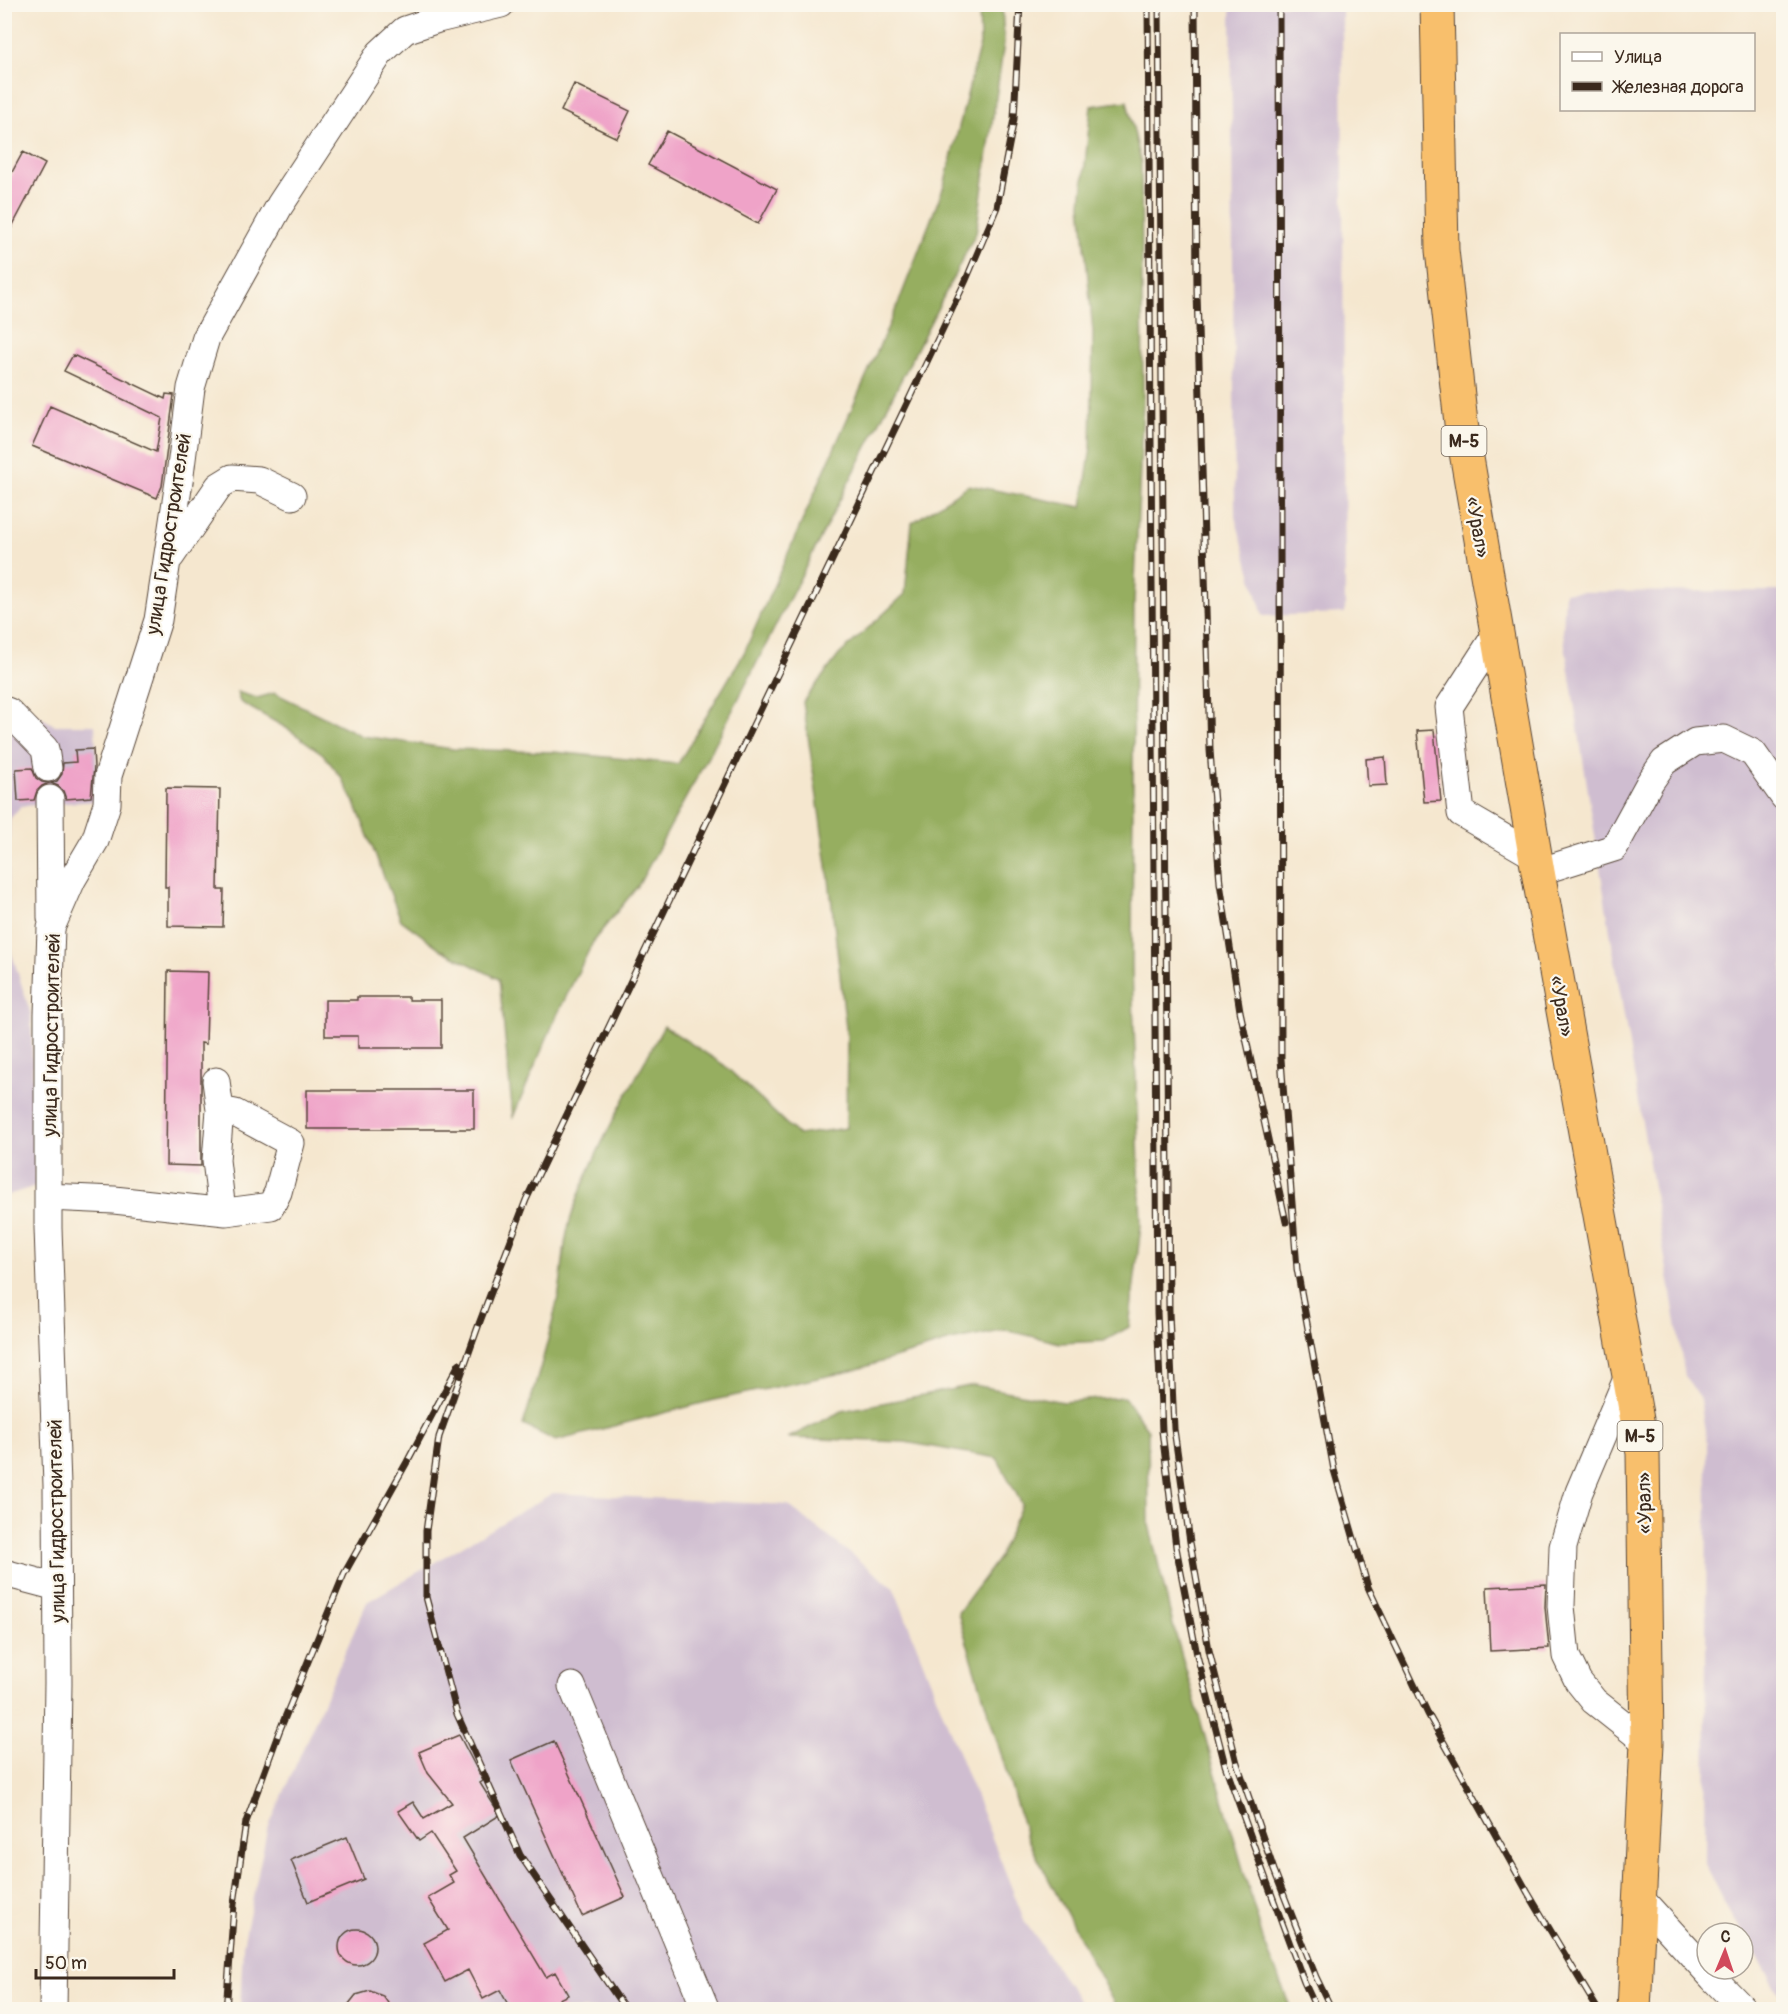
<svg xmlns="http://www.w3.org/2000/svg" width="1788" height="2014" font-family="Pangolin,sans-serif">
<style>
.industrial{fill:#cfbdd0}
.forest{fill:#96ae60;stroke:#686c3f;stroke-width:1.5}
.building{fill:#efa3c8}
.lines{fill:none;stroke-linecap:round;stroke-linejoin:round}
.minor-casing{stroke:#574639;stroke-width:29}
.highway-casing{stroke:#574639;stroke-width:35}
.minor{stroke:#fff;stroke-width:27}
.highway{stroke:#f8bf6c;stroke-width:33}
.rail-casing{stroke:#3b2a1e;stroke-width:7}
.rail{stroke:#fbf7ec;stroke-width:4.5;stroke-dasharray:14;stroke-linecap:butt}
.labels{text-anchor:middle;stroke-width:4.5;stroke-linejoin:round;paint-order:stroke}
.shield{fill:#fbf7ec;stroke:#75685c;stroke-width:1.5}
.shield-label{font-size:18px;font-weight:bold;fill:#3b2a1e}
.street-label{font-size:20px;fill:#3b2a1e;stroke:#fbf7ec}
</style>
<rect width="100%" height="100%" fill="#fbf7ec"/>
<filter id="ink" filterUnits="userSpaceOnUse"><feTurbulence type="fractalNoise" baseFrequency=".0167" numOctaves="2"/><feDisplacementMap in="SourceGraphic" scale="12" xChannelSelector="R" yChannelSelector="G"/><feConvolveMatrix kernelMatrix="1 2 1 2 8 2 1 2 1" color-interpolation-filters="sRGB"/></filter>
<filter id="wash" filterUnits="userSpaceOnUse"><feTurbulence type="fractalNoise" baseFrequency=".008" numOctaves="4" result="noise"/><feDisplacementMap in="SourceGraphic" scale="24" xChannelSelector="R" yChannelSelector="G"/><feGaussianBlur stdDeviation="1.35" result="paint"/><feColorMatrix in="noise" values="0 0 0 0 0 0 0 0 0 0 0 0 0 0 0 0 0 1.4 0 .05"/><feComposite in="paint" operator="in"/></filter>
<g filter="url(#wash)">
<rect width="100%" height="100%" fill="#f5e7cf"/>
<!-- industrial -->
<path class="industrial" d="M1231,5H1342L1345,613L1263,616L1235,517Z
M1783,591V1998L1726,1906L1705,1864L1707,1444L1700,1398L1685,1376L1611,938L1563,632L1565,592Z
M4,694L54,725H95L98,801L21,806L10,819L7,938L31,1015L36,1186L5,1196Z
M553,1493L788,1505L894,1588L1025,1922L1085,2009L240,2010L243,1945L267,1831L367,1602Z"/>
<!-- forest -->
<path class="forest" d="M979,5H1002L1004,43L976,233L722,731L638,886L594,940L556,1017L513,1117L499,979L442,950L401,920L355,803L341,777L323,754L288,729L240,702L237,692L257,698L275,693L362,736L453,749L554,752L678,764L744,653L898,304L944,186L980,44Z
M1127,101L1141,162L1143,401L1134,603L1132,968L1141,1225L1129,1327L1104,1341L1060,1343L1006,1330L951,1341L851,1371L714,1400L556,1441L523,1425C537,1381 550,1338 559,1292C563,1270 563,1246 569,1224C589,1158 631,1087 664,1026L724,1065L798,1135L846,1128L847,1037L829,879L803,702L839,655L905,594L912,523L969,485L1082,507L1091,447L1093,332L1081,204L1091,106Z
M974,1385L1063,1402L1124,1397L1148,1430L1149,1525L1173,1625L1263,1939L1291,2009H1117L1026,1836L958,1613L999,1557L1022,1504L997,1458L905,1442L788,1438L842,1411Z"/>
<g id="blocks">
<!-- building -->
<path class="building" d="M574,84L630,111L617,138L561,111Z
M667,131L777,189L758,224L648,165Z
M23,152L45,164L4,242V187Z
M73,355L165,399L166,394L174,395L162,486L157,498L32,446L50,406L156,452L162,418L64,371Z
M1434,730L1441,801L1424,802L1417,731Z
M93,749L94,767L91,797L66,799L63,791L58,786L51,783L57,781L62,774L63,763L76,762L75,750Z
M1385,757L1387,785L1368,786L1366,759Z
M32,768L36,778L42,782L49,783L42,786L37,791L34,800L18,801L16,769Z
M166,788L220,789L218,890H224L223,927L168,926V887H165Z
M168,971L208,972L206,1044L201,1043V1166L166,1165Z
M357,997H409V1000H441V1048H358V1036H325V1000H357Z
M307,1090H474V1129H307Z
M1546,1584L1545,1607L1549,1648L1490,1651L1487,1587Z
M459,1735L483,1781L480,1783L500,1815L463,1838L546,1977L555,1972L568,1995L559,1999L565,2010H511L500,1990L483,1999L468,1970L445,1982L424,1943L448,1930L428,1898L454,1883L449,1875L456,1871L431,1833L419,1841L398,1811L413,1802L424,1819L452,1803L428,1773L419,1752Z
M554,1741L625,1897L582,1916L511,1760Z
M347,1837L364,1879L308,1902L291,1860Z
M339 1947a18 18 0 1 1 36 0a18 18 0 1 1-36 0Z
M370,1991L383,1996L393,2010H344L356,1995Z"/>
</g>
</g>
<g filter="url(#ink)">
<use href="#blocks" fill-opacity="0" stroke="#574639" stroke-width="1.5"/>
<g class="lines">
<!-- minor casing -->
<g class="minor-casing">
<path id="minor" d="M171,556L219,486L232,478L259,480L292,496
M1497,633L1449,707L1461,813L1535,856
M4,710L9,712L45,749L48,768
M50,799L51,918
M1538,872L1614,848L1650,782L1664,762L1695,742L1724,739L1753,753L1784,797
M220,1110L216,1160L222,1211
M48,1197L114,1200L226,1212L271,1206L278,1192L291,1143L235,1113L220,1110L216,1081
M1629,1374L1579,1492L1563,1547L1561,1606L1566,1656L1578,1681L1594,1701L1647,1743
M4,1573L57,1587
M572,1686L706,2010
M1639,1897L1713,1978L1744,2010
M53,2010L58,1683L57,1485L48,1228V1014L51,928L72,880L95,841L107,804L108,776L158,620L180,475L191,388L206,338L280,205L380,53L405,30L438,19L501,4"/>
</g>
<!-- highway casing -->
<g class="highway-casing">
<path id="highway" d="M1437,4L1442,250L1461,423L1538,872L1643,1453L1647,1743L1634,2010"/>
</g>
<!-- minor -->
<use href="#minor" class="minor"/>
<!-- highway -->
<use href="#highway" class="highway"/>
<!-- rail casing -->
<g class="rail-casing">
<path id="rail" d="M1148,4L1157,1312L1162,1431L1176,1547L1197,1655L1225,1765L1264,1874L1304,1982L1317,2010
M1159,4L1169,1312L1174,1429L1190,1542L1209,1650L1237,1763L1274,1870L1316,1977L1332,2010
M1195,4L1197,292L1210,750L1220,883L1240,1011L1286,1222
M1279,4L1281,1059L1297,1269L1334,1470L1368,1587L1428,1714L1528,1893L1598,2010
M226,2010L234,1904L246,1822L279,1732L344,1574L407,1462L459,1364
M626,2010L520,1855L457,1714L426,1597V1531L439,1437L479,1324L526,1200L966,280L997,207L1014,119L1020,4"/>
</g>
<!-- rail -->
<use href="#rail" class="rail"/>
</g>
</g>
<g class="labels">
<!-- shield labels -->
<g class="shield">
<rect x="1441.5" y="426" width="45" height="30" rx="4.5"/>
<rect x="1617.5" y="1421" width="45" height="30" rx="4.5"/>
</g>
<g class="shield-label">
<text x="1464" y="447">М-5</text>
<text x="1640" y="1442">М-5</text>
</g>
<!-- street labels -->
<g class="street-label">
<text transform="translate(1478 527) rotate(80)" y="7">«Урал»</text>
<text transform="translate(168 534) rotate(-81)" y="7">улица Гидростроителей</text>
<text transform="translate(1562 1006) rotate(80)" y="7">«Урал»</text>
<text transform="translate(51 1035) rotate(-89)" y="7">улица Гидростроителей</text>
<text transform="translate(1644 1503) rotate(-91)" y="7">«Урал»</text>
<text transform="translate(56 1521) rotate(-91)" y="7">улица Гидростроителей</text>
</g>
</g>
<!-- margin -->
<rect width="1788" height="2014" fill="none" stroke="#fbf7ec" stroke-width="24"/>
<!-- legend -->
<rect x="1560" y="33" width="195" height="78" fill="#fbf7ec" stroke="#aea59a" stroke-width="1.5"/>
<rect x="1572" y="52" width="30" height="9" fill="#ffffff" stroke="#aea59a" stroke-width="1.5"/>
<text x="1614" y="63" font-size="18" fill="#3b2a1e">Улица</text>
<rect x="1572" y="82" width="30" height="9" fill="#3b2a1e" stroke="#aea59a" stroke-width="1.5"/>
<text x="1614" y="93" font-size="18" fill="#3b2a1e">Железная дорога</text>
<!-- north arrow -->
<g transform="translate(1725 1951) rotate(2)"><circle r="28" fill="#fbf7ec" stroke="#aea59a" stroke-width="1.5"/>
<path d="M0-4.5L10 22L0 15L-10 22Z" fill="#d1495b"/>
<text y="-9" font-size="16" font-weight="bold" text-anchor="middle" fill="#3b2a1e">С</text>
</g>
<!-- scale -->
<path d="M36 1969v9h138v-9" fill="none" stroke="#3b2a1e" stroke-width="3"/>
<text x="45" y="1969" font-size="18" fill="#3b2a1e" stroke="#fbf7ec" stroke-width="4.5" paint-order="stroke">50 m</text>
</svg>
